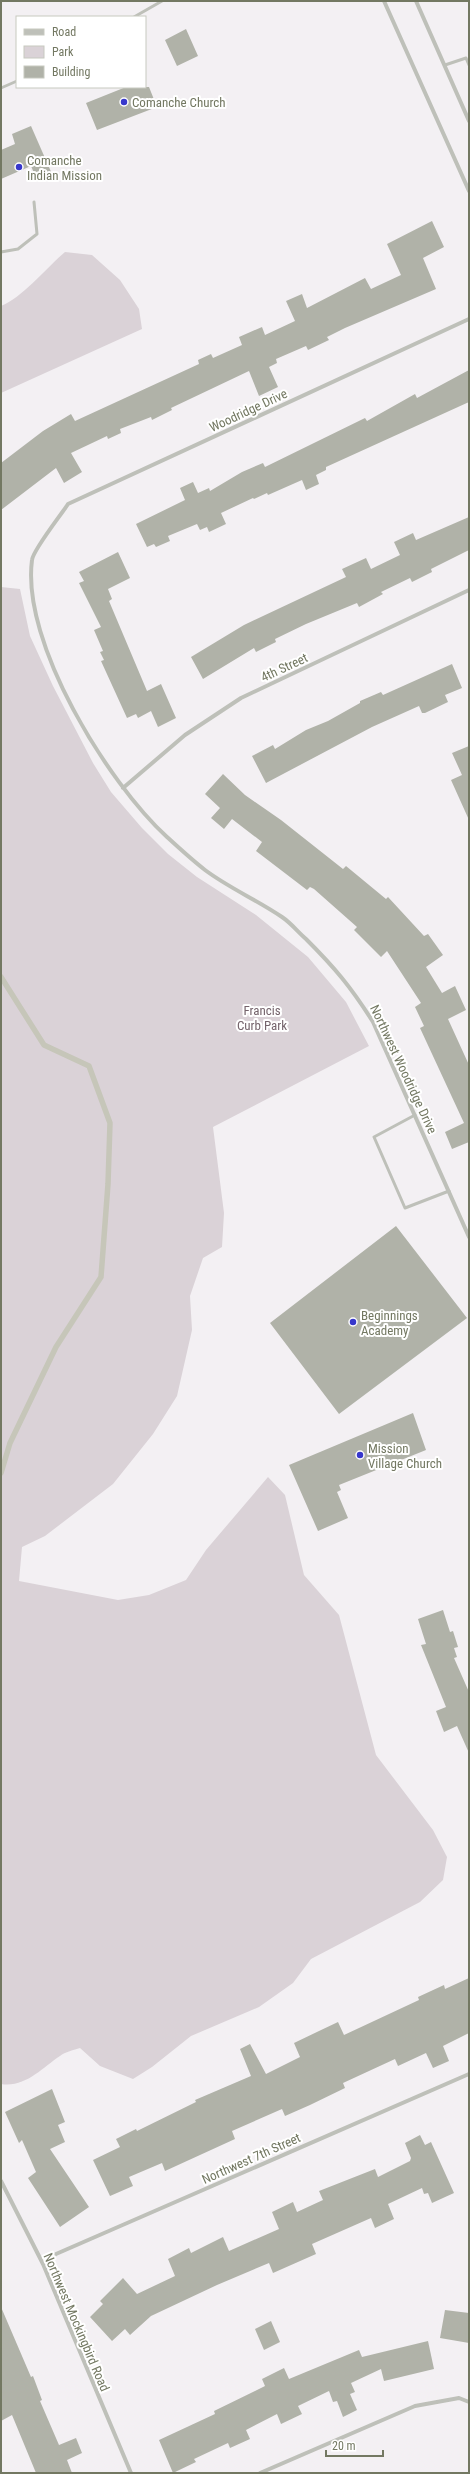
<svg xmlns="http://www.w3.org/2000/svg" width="470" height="2474" font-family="'Roboto Condensed',sans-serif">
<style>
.green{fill:#dad2d7}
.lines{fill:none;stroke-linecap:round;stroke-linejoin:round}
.stream{stroke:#c6c6b9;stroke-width:5.5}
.building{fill:#b0b2a8}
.lane{stroke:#bec0b9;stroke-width:3}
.street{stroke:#bec0b9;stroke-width:4}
.poi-dot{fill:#3737cc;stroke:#fff;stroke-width:1.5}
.labels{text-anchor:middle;stroke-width:4;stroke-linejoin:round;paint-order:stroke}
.poi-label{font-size:13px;fill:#737862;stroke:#fff;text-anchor:start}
.street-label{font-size:13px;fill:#737862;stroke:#fff}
.park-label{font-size:13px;fill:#75646c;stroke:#fff}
</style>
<rect width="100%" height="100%" fill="#f3f0f3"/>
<!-- green -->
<path class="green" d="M65,252L92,255L120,280L139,309L142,329L1,393V306C23,297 45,269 65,252Z
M1,587L20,589L30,636L53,686L93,763L111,792L142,828L168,854L197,877L256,915L308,957L346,1002L369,1046L213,1127L224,1213L222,1247L203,1258L190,1296L192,1330L177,1396L153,1434L113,1484L45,1536L22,1547L19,1581L118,1600L149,1595L186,1580L206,1550L268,1477L285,1495L304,1575L339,1615L376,1755L433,1830L447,1857L443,1880L420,1902L311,1959L293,1983L259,2007L191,2036L152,2067L133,2079L100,2066L80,2048C74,2050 65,2052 60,2056C42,2068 25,2088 1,2084Z"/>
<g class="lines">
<!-- stream -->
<path class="stream" d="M1,977L44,1045L89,1066L110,1123L108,1184L101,1277L56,1347L10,1443L1,1473"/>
</g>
<!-- building -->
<path class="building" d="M186,29L198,56L177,66L165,40Z
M126,87H149L157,107L97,130L86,103Z
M31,126L52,174L37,180L31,166L1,179V150L15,144L12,134Z
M432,221L444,247L423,258L436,289L345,328L327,337L329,340L308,350L306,346L276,359L277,363L269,367L278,387L259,396L249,371L171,408L172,410L152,420L151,417L120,429L121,433L108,439L107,436L71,453L82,472L64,483L56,468L1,510V463L43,431L71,414L75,421L199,364L198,360L211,354L213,358L242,345L239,337L262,327L265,335L295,321L286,301L302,294L307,308L365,278L371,289L401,275L387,244Z
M469,370V402L326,467V470L316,475L319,484L306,490L302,480L268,495L267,493L254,499L253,498L221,513L226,524L209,532L207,527L200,530L197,524L168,536L170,541L156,547L154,544L147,547L136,524L185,500L180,488L193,482L198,493L209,488L210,491L242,472L263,463L265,467L365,418L367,421L415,394L417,398Z
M469,517V550L431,569L432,572L412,582L410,578L381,592L383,594L359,607L357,603L306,624L275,639L276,642L256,652L254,648L203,679L191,657L244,625L346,577L342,569L366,558L371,569L400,555L394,542L413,533L416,540Z
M118,552L130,578L108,589L112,599L109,601L147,691L161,684L176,718L158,727L151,711L138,718L136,714L127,718L101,661L104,660L100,652L103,651L94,630L101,627L79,583L84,581L79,572Z
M452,664L462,688L445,695L448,702L425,713H422L419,706L372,727L266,783L252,756L273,745L275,749L306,730L328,721L360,703V701L381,692L383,695Z
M469,746V820L451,780L462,775L452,753Z
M223,774L245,795L281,820L343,869L346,866L386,899L388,897L424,936L428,934L443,955L426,967L442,993L455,986L466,1010L448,1019L469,1065V1142L452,1149L445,1132L464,1123L420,1028L424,1026L415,1007L421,1003L387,951L381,957L354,930L357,927L314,889L310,887L307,890L256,851L262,842L232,819L224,829L211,818L220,808L205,794Z
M396,1226L467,1318L339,1414L270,1323Z
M413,1413L426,1450L339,1485L341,1490L337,1492L348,1518L318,1531L289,1465Z
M443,1610L450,1632L453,1631L458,1647L454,1648L457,1657L454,1658L469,1692V1753L457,1726L444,1732L436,1711L446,1707L421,1645L426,1644L418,1619Z
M469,1978V2033L443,2046L449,2061L433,2068L426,2053L398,2066L395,2059L343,2083L345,2088L310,2105L285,2116L282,2109L232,2131L235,2139L165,2171L162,2163L129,2177L133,2186L110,2196L93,2160L120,2147L116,2139L136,2129L137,2131L196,2102L195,2100L251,2076L240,2049L250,2044L266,2074L300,2057L294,2043L319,2031L338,2022L344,2035L419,2000L418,1997L444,1985L445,1989Z
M52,2089L65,2122L58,2125L65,2142L50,2149L89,2207L60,2227L28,2178L36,2172L22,2140L19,2143L5,2112Z
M420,2135L425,2145L431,2142L454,2193L432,2203L428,2193L424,2194L422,2188L388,2204L394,2219L375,2228L371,2218L312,2244L316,2254L273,2273L269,2263L217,2285L151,2316L130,2335L125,2329L112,2341L90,2317L103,2304L100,2301L123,2278L137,2294L175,2276L168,2259L189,2248L191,2253L223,2237L229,2251L279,2229L272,2212L293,2202L297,2212L323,2200L319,2191L375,2169L378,2177L410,2161L411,2158L405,2143Z
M1,2307L31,2377L33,2376L42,2400L40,2401L59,2445L76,2438L82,2453L67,2460L72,2473H36L12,2415L1,2421Z
M445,2310L469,2313V2343L440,2338Z
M271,2321L280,2342L264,2350L255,2329Z
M428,2341L434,2369L384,2381L381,2369L351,2383L355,2392L350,2394L357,2410L343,2417L337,2401L333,2402L329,2391L298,2406L302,2414L281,2424L277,2414L246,2430L250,2439L230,2448L228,2443L194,2459L196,2462L173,2473L159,2440L215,2414L214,2411L265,2386L262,2379L284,2368L289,2379L359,2350L362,2357Z"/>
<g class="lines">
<!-- lane -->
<path class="lane" d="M134,17L162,1
M445,65L466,58L469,65
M1,88L17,81
M1,252L18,249L37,234L34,202
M415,1115L374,1137L405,1208L449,1191"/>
<!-- street -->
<path class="street" d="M384,1L469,191
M416,1L469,121
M469,319L68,504C61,515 33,550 32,560C21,643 108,783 167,837C179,848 192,860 205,870C229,888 257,900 282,917C291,923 298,932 306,939C335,968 351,987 373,1022L469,1237
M123,788L185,735L241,698L469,590
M1,2181L43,2264L131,2473
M43,2264L56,2254L469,2074
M260,2473L415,2406L459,2398L469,2402"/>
</g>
<!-- markers -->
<g class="poi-dot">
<circle cx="124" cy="102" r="4"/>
<circle cx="19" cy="167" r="4"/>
<circle cx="353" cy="1322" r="4"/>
<circle cx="360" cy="1455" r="4"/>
</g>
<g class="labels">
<!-- poi labels -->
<g class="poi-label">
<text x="132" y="107">Comanche Church</text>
<text x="27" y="165">Comanche<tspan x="27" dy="15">Indian Mission</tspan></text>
<text x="361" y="1320">Beginnings<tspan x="361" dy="15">Academy</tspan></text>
<text x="368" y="1453">Mission<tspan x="368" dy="15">Village Church</tspan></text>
</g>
<!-- street labels -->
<g class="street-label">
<text transform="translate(248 410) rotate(-25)" y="5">Woodridge Drive</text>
<text transform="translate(284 667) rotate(-25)" y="5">4th Street</text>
<text transform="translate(404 1069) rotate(65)" y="5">Northwest Woodridge Drive</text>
<text transform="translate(251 2158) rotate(-24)" y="5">Northwest 7th Street</text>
<text transform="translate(77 2322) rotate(67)" y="5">Northwest Mockingbird Road</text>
</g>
<!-- park labels -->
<g class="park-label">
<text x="262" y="1015">Francis<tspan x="262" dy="15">Curb Park</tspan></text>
</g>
</g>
<!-- border -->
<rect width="470" height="2474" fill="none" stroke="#737862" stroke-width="4"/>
<!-- legend -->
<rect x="16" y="16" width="130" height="72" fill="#ffffff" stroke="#c7c9c0"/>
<rect x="24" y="29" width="20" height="6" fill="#bec0b9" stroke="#c7c9c0"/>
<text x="52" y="36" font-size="12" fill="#737862">Road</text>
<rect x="24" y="46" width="20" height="12" fill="#dad2d7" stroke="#c7c9c0"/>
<text x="52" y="56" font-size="12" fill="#737862">Park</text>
<rect x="24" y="66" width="20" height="12" fill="#b0b2a8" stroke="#c7c9c0"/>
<text x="52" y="76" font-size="12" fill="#737862">Building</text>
<!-- scale -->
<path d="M326 2450v6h57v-6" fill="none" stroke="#737862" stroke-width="2"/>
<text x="332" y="2450" font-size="12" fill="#737862" stroke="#ffffff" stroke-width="3" paint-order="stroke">20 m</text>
</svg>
